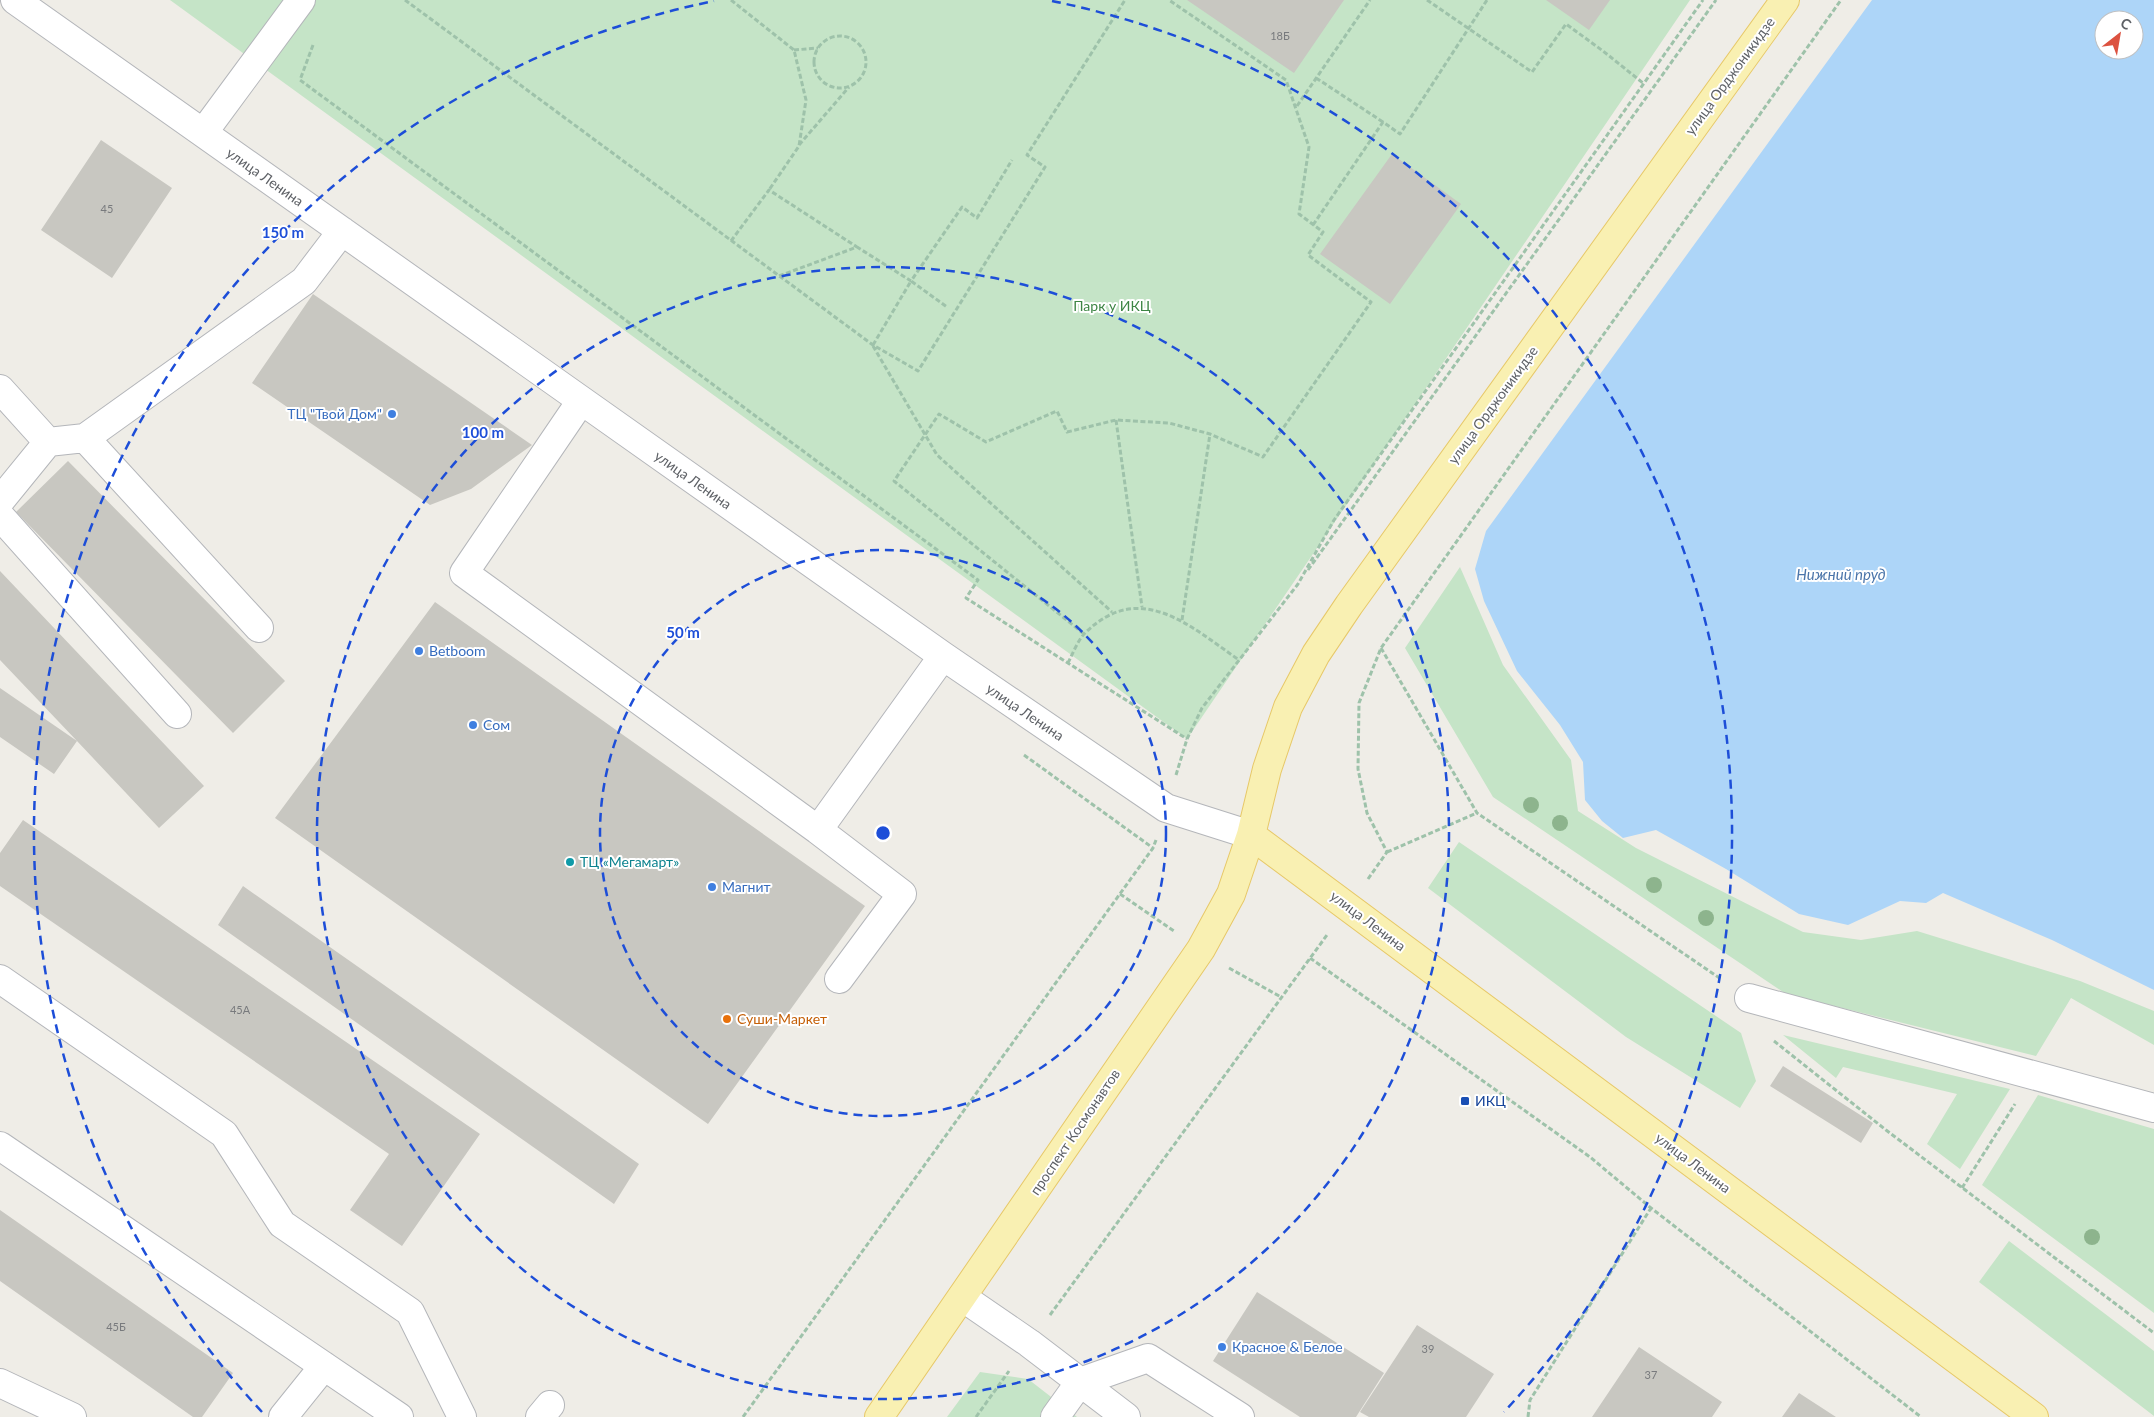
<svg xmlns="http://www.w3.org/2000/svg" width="2154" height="1417" font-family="Lato,sans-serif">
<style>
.green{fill:#c5e4c7}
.water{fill:#add5f8;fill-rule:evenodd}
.building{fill:#c8c7c1}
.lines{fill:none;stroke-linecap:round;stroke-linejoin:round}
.minor-casing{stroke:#b4b6ba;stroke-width:30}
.major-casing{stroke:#e7c868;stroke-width:30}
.path{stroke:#9ec2aa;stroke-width:3;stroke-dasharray:5 2.5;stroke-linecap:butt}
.minor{stroke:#fff;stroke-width:28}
.major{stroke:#f9f0b2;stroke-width:28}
.tree{fill:#8db48d}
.ring{fill:none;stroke:#1d4ed8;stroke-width:2.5;stroke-dasharray:9 6}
.shop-dot{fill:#3f7fe0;stroke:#fff;stroke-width:2}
.culture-dot{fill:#0f9aa8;stroke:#fff;stroke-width:2}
.food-dot{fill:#e8710a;stroke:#fff;stroke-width:2}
.transit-dot{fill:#1a4fb4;stroke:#fff;stroke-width:2}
.labels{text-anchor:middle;stroke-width:4;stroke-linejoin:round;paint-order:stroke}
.number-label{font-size:11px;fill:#787a7d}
.street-label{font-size:14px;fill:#5e6166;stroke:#fff}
.park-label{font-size:14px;fill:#3d8544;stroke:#fff}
.shop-label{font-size:14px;fill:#366cbe;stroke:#fff;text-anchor:start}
.culture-label{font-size:14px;fill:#0d838f;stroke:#fff;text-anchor:start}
.food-label{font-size:14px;fill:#c56008;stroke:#fff;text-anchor:start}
.transit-label{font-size:14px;fill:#164399;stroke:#fff;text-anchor:start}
.water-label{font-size:15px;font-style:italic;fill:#4b75aa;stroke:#fff}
.centre{fill:#1d4ed8;stroke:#fff;stroke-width:2.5}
.ring-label{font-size:15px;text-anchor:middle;font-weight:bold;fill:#1d4ed8;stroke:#fff;stroke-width:4;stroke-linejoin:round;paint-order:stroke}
</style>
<rect width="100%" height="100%" fill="#efede7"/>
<!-- green -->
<path class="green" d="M170,0H1690L1187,739Z
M1460,567L1503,665L1571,760L1578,811L1636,848L1803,932L1861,940L1917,931L2080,981L2154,1011V1045L2071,998L2036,1056L1786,994L1493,797L1405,648Z
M1459,842L1741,1033L1756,1081L1740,1108L1626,1037L1428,888Z
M1783,1035L2010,1089L1960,1169L1927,1144L1957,1094L1843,1067L1836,1078Z
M2038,1095L2154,1129V1313L1982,1185Z
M2009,1241L2154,1351V1416L1979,1282Z
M980,1372L1028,1379L1077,1417H947Z"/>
<!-- water -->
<path class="water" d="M1872,0H2154V990L2052,940L1943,893L1926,903L1900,901L1848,925L1799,914L1726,869L1656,830L1623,838L1602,821L1585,800L1583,762L1560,725L1517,671L1484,601L1475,569L1486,531ZM2104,20H2134V50H2104Z"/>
<!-- building -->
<path class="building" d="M1187,0H1344L1294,73Z
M1546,0H1610L1589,30Z
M101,140L172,188L112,278L41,230Z
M1392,154L1461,204L1390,304L1320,254Z
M313,294L532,445L471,489L430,505L252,383Z
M68,461L285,681L233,733L16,512Z
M0,571L204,786L159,828L77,741L54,774L0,737V688L77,741L0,660Z
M435,602L865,906L708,1124L275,818Z
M23,820L480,1134L402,1246L350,1210L389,1154L0,886V853Z
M243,886L639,1164L614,1204L218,925Z
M1783,1066L1873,1123L1861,1143L1770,1086Z
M0,1210L233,1373L202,1417H193L0,1281Z
M1257,1292L1384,1373L1356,1417H1300L1213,1361Z
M1417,1325L1494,1374L1466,1417H1369L1360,1412Z
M1639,1347L1722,1402L1712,1417H1592Z
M1799,1393L1836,1417H1782Z"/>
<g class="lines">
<!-- minor casing -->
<g class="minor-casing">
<path id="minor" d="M15,0L943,656L1166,808L1251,835
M203,133L301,0
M0,389L48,442L85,438
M581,401L464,573L818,830L943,656
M0,501L48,442
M0,516L177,714
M259,628L85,438L304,281L342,231
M818,830L902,894L839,979
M0,979L224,1134L282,1224L410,1312L462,1417
M1749,998L2154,1108
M0,1146L399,1417
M962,1297L1029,1343L1126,1417
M0,1383L72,1417
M283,1417L324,1366
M540,1417L550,1405
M1055,1417L1080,1382L1148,1358L1240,1417"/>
</g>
<!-- major casing -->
<g class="major-casing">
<path id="major" d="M1251,835L2034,1417
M879,1417L1201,949L1231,894L1251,835L1267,769L1288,707L1316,654L1349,605L1785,0"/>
</g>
<!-- path -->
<path class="path" d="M405,0L873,345L918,371L1045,167L1027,155L1125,0
M731,0L794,50L806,100L799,146L769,190
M1427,0L1532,72L1566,24L1603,51L1643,83
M814 62a26 26 0 1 1 52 0a26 26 0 1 1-52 0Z
M313,45L300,80L978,580L966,598L1187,739
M794,50L818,48
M1316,78L1383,122
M1297,106L1370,0
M799,145L849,87
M1313,225L1383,122L1400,134L1487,0
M731,241L769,190L857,247
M779,276L857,247L911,281L962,207L977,218L1012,160
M873,345L911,281L947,307
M873,346L937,455L1112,612
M1116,420L1142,607
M1308,570L1716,0
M1182,620L1210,434
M1084,634L894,481L939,414L986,442L1057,411L1067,432L1116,420L1169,423L1210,434L1263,457L1371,302L1308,255L1323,232L1299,214L1309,147L1286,80L1169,0
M1381,648L1477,813L1721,979
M1068,663C1073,653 1078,640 1085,633C1140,579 1190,626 1239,660
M1024,755L1153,848
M1176,775L1187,739L1202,708L1298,584L1334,520L1703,0
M1387,852L1477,813
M1368,879L1387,852L1367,813L1358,769L1359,703L1381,648L1841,0
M1120,894L1174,931
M1310,958L1590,1157L1651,1208L1921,1417
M1229,968L1281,997
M1774,1041L1886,1130L2154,1333
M1962,1188L2015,1104
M1050,1315L1327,935
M743,1417L1153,848L1156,840
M976,1417L1009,1371
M1528,1417L1530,1400L1651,1208"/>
<!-- minor -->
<use href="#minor" class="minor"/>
<!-- major -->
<use href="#major" class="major"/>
</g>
<!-- trees -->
<g class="tree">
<circle cx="1531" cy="805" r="8"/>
<circle cx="1560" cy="823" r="8"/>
<circle cx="1654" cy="885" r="8"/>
<circle cx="1706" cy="918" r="8"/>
<circle cx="2092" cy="1237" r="8"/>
</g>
<!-- distance rings -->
<g class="ring">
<circle cx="883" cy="833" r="283"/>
<circle cx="883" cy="833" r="566"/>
<path d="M262 1412A849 849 0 0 1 714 1M1052 1A849 849 0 0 1 1504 1412"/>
</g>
<!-- markers -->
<g class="shop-dot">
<circle cx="392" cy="414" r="5"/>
<circle cx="419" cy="651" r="5"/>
<circle cx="473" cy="725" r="5"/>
<circle cx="712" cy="887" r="5"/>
<circle cx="1222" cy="1347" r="5"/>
</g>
<circle class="culture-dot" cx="570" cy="862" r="5"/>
<circle class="food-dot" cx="727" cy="1019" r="5"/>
<rect class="transit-dot" x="1460" y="1096" width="10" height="10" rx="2.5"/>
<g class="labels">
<!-- number labels -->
<g class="number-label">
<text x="1280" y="40">18Б</text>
<text x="107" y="213">45</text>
<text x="240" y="1014">45А</text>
<text x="116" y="1331">45Б</text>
<text x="1428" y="1353">39</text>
<text x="1651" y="1379">37</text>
</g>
<!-- street labels -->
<g class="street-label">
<text transform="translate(1730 76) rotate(-54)" y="5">улица Орджоникидзе</text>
<text transform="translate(265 177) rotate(35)" y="5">улица Ленина</text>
<text transform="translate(1493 405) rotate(-54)" y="5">улица Орджоникидзе</text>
<text transform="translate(693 480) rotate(35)" y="5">улица Ленина</text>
<text transform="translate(1025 712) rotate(34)" y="5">улица Ленина</text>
<text transform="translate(1368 921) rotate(37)" y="5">улица Ленина</text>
<text transform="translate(1075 1132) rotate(-56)" y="5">проспект Космонавтов</text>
<text transform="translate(1693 1163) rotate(37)" y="5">улица Ленина</text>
</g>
<!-- park labels -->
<g class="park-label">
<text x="1112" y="311">Парк у ИКЦ</text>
</g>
<!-- shop labels -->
<g class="shop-label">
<text x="382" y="419" text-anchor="end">ТЦ "Твой Дом"</text>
<text x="429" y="656">Betboom</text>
<text x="483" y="730">Сом</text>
<text x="722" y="892">Магнит</text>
<text x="1232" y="1352">Красное &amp; Белое</text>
</g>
<!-- culture labels -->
<g class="culture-label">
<text x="580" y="867">ТЦ «Мегамарт»</text>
</g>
<!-- food labels -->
<g class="food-label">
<text x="737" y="1024">Суши-Маркет</text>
</g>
<!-- transit labels -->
<g class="transit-label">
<text x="1475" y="1106">ИКЦ</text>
</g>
<!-- water labels -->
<g class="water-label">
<text x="1841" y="580">Нижний пруд</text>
</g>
</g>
<circle cx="883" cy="833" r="8" class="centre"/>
<g class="ring-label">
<text x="283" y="238">150 m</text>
<text x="483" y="438">100 m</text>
<text x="683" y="638">50 m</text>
</g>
<!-- north arrow -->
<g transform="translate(2119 35) rotate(31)"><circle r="24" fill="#ffffff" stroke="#bfc0c2"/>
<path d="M0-4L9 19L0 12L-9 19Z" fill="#dc5240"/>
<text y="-8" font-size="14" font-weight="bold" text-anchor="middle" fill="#5e6166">С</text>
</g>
</svg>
